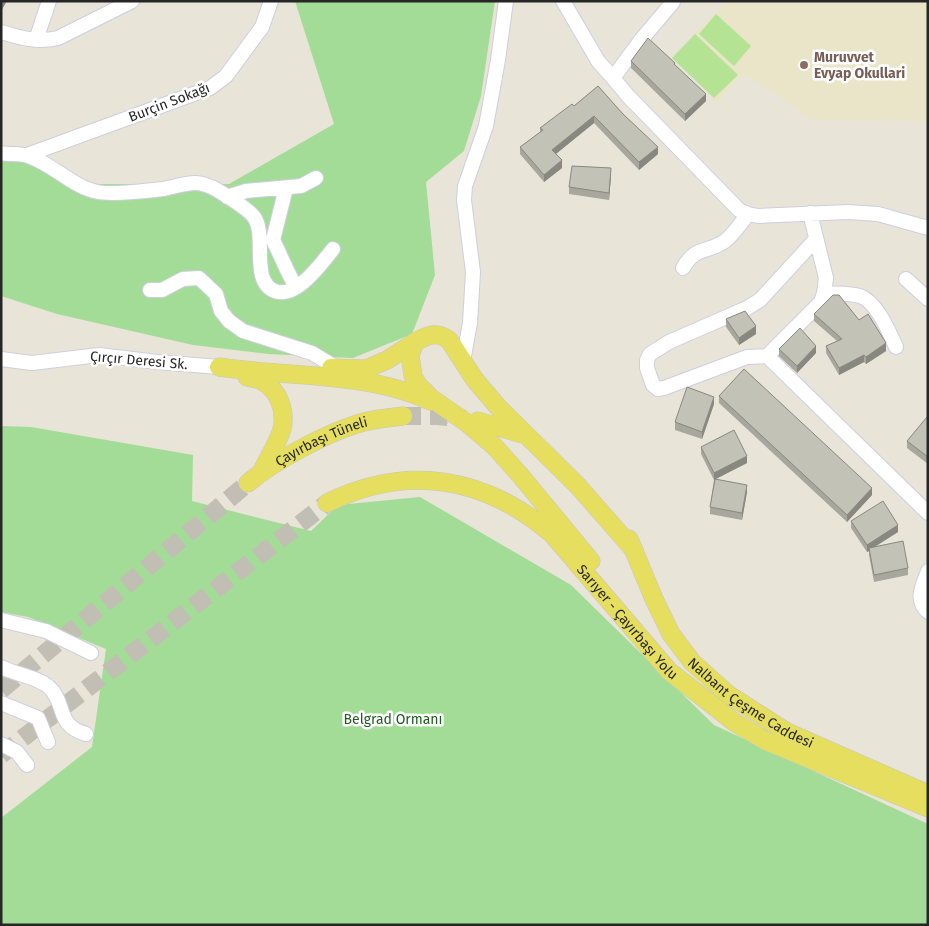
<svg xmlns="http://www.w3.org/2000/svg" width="929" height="926" font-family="'Fira Sans',sans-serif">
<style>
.education{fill:#eae5c8}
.green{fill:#a3dc97}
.pitch{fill:#b4e393}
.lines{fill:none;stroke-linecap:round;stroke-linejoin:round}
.major-tunnel{stroke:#c1beb4;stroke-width:18;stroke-dasharray:18 9;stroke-linecap:butt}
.minor-casing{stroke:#cecedf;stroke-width:16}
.major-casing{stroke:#c7c7c7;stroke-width:19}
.minor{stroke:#fff;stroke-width:14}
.major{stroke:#e6de5f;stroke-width:18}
.wall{fill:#a8a79d}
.shaded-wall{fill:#888880}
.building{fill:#c3c2b7;stroke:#888880}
.education-dot{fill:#8d6e63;stroke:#fff;stroke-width:2}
.labels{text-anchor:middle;stroke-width:5;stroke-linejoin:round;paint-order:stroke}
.education-label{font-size:14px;font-weight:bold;fill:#785e54;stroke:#fff;text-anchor:start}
.street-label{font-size:14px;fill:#262626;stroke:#fff}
.park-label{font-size:14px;fill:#1f5d1d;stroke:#fff}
</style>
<rect width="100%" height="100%" fill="#e8e4d8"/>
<!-- education -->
<path class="education" d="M724,1H928V121L810,119L762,85L742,74L717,103L673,56L725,3Z"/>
<!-- green -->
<path class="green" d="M295,1H495L481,96L464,151L426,182L435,275L412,334L353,358L268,354L193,345L57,314L1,296V148L43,155L89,184H229L334,124Z
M1,426L31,427L193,455L192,501L311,531L338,505L420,497L571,585L714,725L928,824V925H1V818L92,747L106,649L28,617L1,612Z"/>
<!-- pitch -->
<path class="pitch" d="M716,14L751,46L734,66L699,34Z
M695,34L738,75L714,98L672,58Z"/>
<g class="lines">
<!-- major-tunnel -->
<path class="major-tunnel" d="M403,416H438L465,419
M1,690L248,483
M1,755L327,503"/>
<!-- minor casing -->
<g class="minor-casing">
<path id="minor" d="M563,1L598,61L613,78
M673,2L641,40L613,78L628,96L739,210L748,214L758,216L848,212L878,214L928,228
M1,32C21,38 37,43 58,38L132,1
M36,40L49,1
M1,153C10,155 19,153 28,156C53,164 72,187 98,192C114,195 146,191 163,189C186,185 195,177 217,190C227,196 247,208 254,217C268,236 248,285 278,292C298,296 322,263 333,249
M27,155L210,88L226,76L262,27L271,1
M286,188L273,240C281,256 287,272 296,287
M227,197L246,191L301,186L316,178
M810,213L826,278L824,293L821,302L767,356L747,357L664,388L658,389L653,385L647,368V360L650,354L669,342L747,308L760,300L816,239
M683,268C695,246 708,253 725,241C734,234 741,223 748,214
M906,279L928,299
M150,290H162L183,279L199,278L216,294L221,311L229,321L243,331L312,353L337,368
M824,293C836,294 849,293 860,296C877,302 889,332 896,347
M767,356L928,513
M1,359L32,363L99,355L158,362L219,367
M463,361L470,323L473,272L464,200L465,186L486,126L498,60L506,1
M928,571C923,585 914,600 928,612
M1,620L46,631L91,653
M1,667C14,674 38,677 49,687C67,704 55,725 86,734
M1,703L38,718L48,742
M1,744L17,752L27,765"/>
</g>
<!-- major casing -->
<g class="major-casing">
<g id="major">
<path d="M219,367C286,377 368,372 430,401"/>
<path d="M331,368L366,369L387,360L415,342"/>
<path d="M247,377C252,378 258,379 262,381C279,390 286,411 282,429C278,443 268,458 262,471"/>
<path d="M478,421L522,434"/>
<path id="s1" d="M248,483C274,461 325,434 357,424C371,419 388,418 403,416"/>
<path id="s2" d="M327,503C407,464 484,476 552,534L669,671L734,722L766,741L928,808"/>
<path id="s3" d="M629,539L654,599L671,634L692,662L729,695L787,732L928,794"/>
<path d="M591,561L520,475L494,446L467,423L431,398L418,385L413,376L410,355L415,342C428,335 436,331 449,340L475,380L498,407L578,486L634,550"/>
</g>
</g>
<!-- minor -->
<use href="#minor" class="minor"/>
<!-- major -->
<use href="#major" class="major"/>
</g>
<!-- wall -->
<path class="wall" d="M631,61L675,65L706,101L685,121L631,68Z
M598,86L658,154L639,170L594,123L556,154L562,168L544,182L520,154V147L540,133V128L574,106Z
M611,175L609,200L569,194V187Z
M814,314L859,320L886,351L866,364L864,362L839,375L826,353V346L837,341L814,321Z
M726,319L756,334L739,345L726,327Z
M779,349L816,353L797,373L779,356Z
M719,396L872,495L847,522L719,403Z
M714,404L702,439L675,430V422Z
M928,418V464L907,448V441Z
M701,447L747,463L715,479L747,492L742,520L710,514V507L714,480L701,454Z
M851,521L898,532L875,547L908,568V575L874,582L869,555V551L867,552L851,528Z"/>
<!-- shaded-wall -->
<path class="shaded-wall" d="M3,1H7L1,11V4Z
M706,94V101L685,121V114Z
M594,116V123L552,157V150Z
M658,147V154L639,170V162Z
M562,160V168L544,182V175Z
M611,168V175L609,200V193Z
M756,326V334L739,345V338Z
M886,343V351L866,364V357Z
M816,346V353L797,373V366Z
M864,355V362L839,375V368Z
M714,397V404L702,439V432Z
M747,456V463L714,480V473Z
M747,485V492L742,520V513Z
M872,488V495L847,522V515Z
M898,525V532L869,550V548V551L867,552V545Z"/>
<!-- building -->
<path class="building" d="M648,38L675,63L674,64L706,94L685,114L631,61Z
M598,86L623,114L658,147L639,162L594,116L552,150L562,160L544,175L520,147L543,130L540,128L572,104L574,106Z
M572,166L611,168L609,193L569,187Z
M833,295H839L859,320L868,314L886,343L866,357L864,355L839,368L826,346L842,339L814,314Z
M745,311L756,326L739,338L726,319Z
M800,328L816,346L797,366L779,349Z
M744,369L872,488L847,515L719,396Z
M687,387L714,397L702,432L675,422Z
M927,417L928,418V457L907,441Z
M734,430L747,456L714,473L701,447Z
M715,479L747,485L742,513L710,507Z
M883,501L898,525L867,545L851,521Z
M903,541L908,568L874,575L869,548Z"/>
<!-- markers -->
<circle class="education-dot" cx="804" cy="65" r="5"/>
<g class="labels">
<!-- education labels -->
<g class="education-label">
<text x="814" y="62">Muruvvet<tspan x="814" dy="16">Evyap Okullari</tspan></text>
</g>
<!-- street labels -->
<g class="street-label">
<text transform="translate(169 102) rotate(-21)" y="5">Burçin Sokağı</text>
<text transform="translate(139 360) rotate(5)" y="5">Çırçır Deresi Sk.</text>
<text dy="5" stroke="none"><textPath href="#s1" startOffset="85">Çayırbaşı Tüneli</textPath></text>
<text dy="5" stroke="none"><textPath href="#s2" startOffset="358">Sarıyer - Çayırbaşı Yolu</textPath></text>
<text dy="5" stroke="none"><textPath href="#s3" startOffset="211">Nalbant Çeşme Caddesi</textPath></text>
</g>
<!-- park labels -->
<g class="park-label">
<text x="393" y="724">Belgrad Ormanı</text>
</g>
</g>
<!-- border -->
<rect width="929" height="926" fill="none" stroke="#262626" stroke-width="5"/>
</svg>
